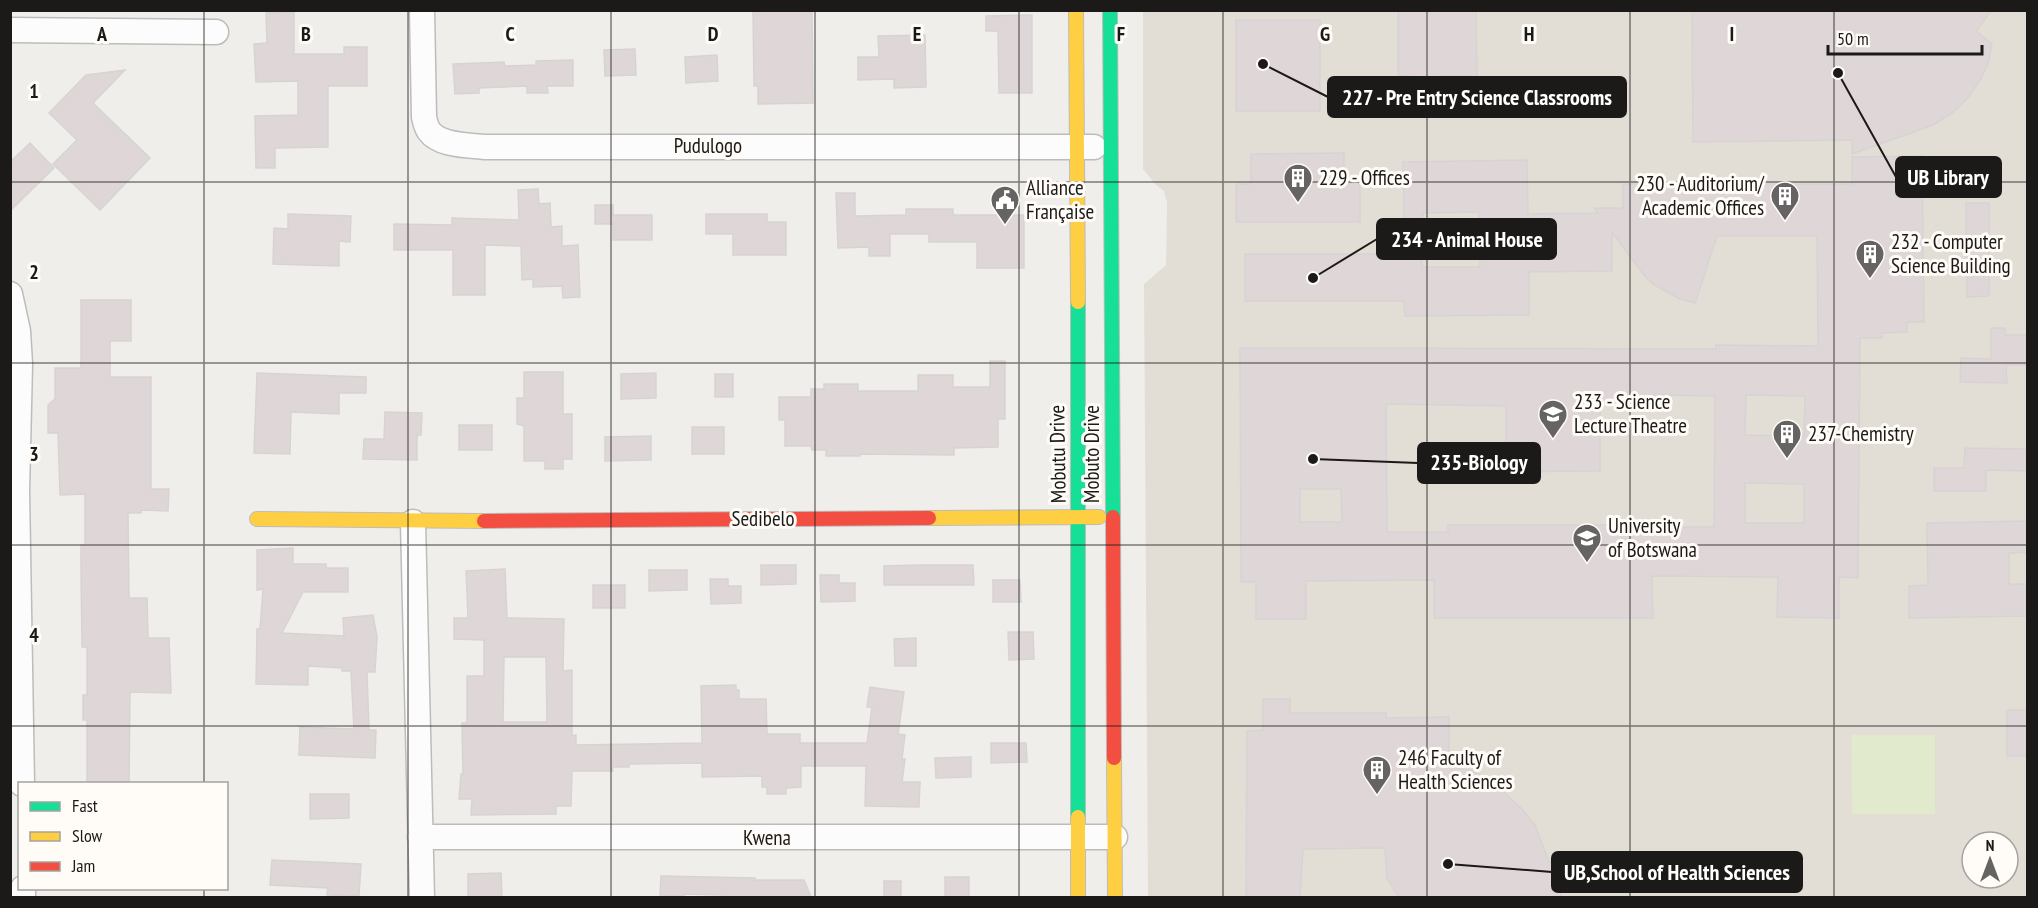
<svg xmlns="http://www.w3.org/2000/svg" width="2038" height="908" font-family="'PT Sans Narrow',sans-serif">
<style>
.built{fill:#e2ded6;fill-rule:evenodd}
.green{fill:#e1eacd}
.building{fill:#dfd6d8;stroke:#d6d4d3;stroke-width:1.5;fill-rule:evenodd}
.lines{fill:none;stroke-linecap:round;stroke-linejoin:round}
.street-casing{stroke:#bebcbb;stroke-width:27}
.fast-casing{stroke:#bebcbb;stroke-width:16}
.slow-casing{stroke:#bebcbb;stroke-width:16}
.jam-casing{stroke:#bebcbb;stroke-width:16}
.street{stroke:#fdfcfc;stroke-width:24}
.fast{stroke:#16e098;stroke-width:14}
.slow{stroke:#ffcf43;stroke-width:14}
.jam{stroke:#f24e42;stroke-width:14}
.grid{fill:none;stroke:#1b1a18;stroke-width:1.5;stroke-opacity:0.55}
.labels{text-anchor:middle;stroke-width:6;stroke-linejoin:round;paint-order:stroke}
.street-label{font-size:21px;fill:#1b1a18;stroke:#fffcf8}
.poi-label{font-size:21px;fill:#1b1a18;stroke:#fffcf8;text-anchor:start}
.grid-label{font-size:20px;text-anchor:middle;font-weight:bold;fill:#1b1a18;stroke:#fffcf8;stroke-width:6;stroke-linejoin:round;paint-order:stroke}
.leader{fill:none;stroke:#1b1a18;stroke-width:2}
.callout-dot{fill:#1b1a18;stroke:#fffcf8;stroke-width:2}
.callout{fill:#1b1a18;stroke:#1b1a18;stroke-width:2}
.callout-label{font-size:22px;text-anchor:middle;font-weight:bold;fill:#fff}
</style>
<rect width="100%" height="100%" fill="#f0eeeb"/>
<!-- built -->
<path class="built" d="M1143,11H2027V897H1148L1144,284L1166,265L1167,203L1164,191L1155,184L1143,169ZM1972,842H2008V878H1972Z"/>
<!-- green -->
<path class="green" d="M1851,735H1935V814H1852Z"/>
<!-- building -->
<path class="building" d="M753,10H812L813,103L758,104V86H754Z
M1398,10H1476L1477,76H1437L1438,108H1409V76H1398Z
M1692,10H1992L1976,31L1992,44L1988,64L1979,82L1967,99L1951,114L1933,125L1852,154V140L1693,142Z
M294,12V54H344V47H367V86H328V147L275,148V168H256L255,116L298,115V81L256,82L254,44L267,43L266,13Z
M1032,15V93H999L998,31H986V16Z
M1236,20H1320V111H1236Z
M925,35L926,87L894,88V79L858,80V57H879L878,36Z
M635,49L636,75L605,76L604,50Z
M717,55L718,81L686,83L685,57Z
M573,60V86H547L548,93H527V86L479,88V93L455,94L453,64L504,62L505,66L536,65V61Z
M125,70L93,103L150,158L100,210L53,164L77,140L49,113L86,75Z
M30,143L54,168L10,211V162Z
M1344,153V183H1360V222H1236V184H1251V154Z
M1922,156L1924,322H1907V332L1882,333V338H1860L1858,578L1839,577V618L1777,617L1778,577L1652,576L1653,618H1434V580L1306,581V619H1256V582H1241L1240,348L1716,349V345L1818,346L1817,236H1717L1695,303L1680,299L1654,285L1643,274L1612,232V271L1529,272V315L1405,316L1404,301H1245V254H1383L1384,219H1404L1403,162L1527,160L1528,214L1598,213L1594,208H1623V184H1852V157ZM1479,212L1480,267H1422L1423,213ZM1654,395L1715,396L1714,527H1652V525H1448V532H1387L1386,404L1506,406V472L1600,471V401H1654ZM1746,395L1805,396L1804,436L1745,435ZM1745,483L1804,484V523H1745ZM1300,489H1341L1342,522H1300Z
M538,189L539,204L550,203L551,227L562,226V246L578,245L580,297L563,298L562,286L533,287V279L522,280L521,246L485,245V295H453V250H394V224L452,225V218L519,220L518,190Z
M836,193H855V216L906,215V209H953V215H1024V268H977V242H929V234H890V256H869V247L838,248Z
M1966,203H1989V296L1967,297Z
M595,205H613V215H652V240H613V224H595Z
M288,214L351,216L350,242L339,241V266L273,264L274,228L288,229Z
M706,214H767V222H786V255H733V234H706Z
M81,300H131V341H110V377H151V489H169L168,511L141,510V513H128L129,598H147L148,638H169L171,693L130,692L129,783H87V720H83V695H87V647H82L81,570V545H85V494L60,495L58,433H48V405L55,399V368H81Z
M1991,328H2005V335H2028V365H2006L2007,383L1960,382L1961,358L1991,359Z
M990,361H1005V419H998V447L954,448V455L860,454V456H826V450H812L811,446H785V420H779V397H811V389H824V384H858V391H918V375H953V387H990Z
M524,372H563V414H572V459H563V469H545V461H524V426L517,424V398H524Z
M257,373L366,377V393H339V414L291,412L290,454L254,453Z
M656,373V398L621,399V374Z
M715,374H733V397H715Z
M385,412L422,413L421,435H417V460L363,459L364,439H384Z
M459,425H492V450H459Z
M692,427H724V454H692Z
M651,436V460L605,461V437Z
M1965,448L2028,449V471L1986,470V491H1934V468H1964Z
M2028,521V552L2009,553V584H2028V616L1909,618V586L1928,585L1927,523Z
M293,548V564H326V568H348V592H303L282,633L344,636L343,618L373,615L377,637L375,672H367L369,730H376L375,758L299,755L300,727L354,729L351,671H342V668L308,666V685L256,684L257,629H260L263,589L257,590V550Z
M761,565H796V584L761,585Z
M920,565H973L974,585H884V566Z
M505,569L507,618L564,619L563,671L572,670V736L576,735V745L702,743L701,686L736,685V690H739V699H766L767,734H800V743H867L872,707H867L870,687L904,692L898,734L905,735L902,759H905L902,782H920L919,807L865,806L866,766H801V787L786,788V794H767V787H762V776L702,777V763L629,764V767H612L613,771H572L571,806H556V814L471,815L472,799H459L461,774H463L462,723H467V676H484V640L454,639V618H468L466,571ZM504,657H546L547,722H503Z
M649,570H687V590L649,591Z
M820,575H839V583H855V601L821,602Z
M710,579H728V586H741V603L711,604Z
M993,580H1020L1021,602H993Z
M593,585H625V608H593Z
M1008,632H1033L1034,659L1009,660Z
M916,638V666H895L894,639Z
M1263,699H1290V713H1386V718L1449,717V767L1471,770L1494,783L1521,808L1535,825L1549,862L1558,864L1561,897H1399L1387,879L1385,848L1303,849L1300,897H1246L1247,731L1263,730Z
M2007,710H2028V756H2007Z
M991,743H1026L1027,762L991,763Z
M971,757V777L936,778L935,758Z
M310,794H349V818L310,819Z
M272,860L361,864L359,896L327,895L328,888L270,885Z
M501,873L502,897H468V874Z
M661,876L755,878V880H804L811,897H721V895L684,894V896H660Z
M945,877H969V897H945Z
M884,881H901V897H884Z"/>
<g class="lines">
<!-- street casing -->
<g class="street-casing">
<path id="street" d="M422,10L424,117C425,121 426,127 429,131C440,146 468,145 485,147H1094
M10,30L216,32
M10,294L18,331L20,364L17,491L22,784
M413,522L422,898
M420,837H1115
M23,888V898"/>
</g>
<!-- fast casing -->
<g class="fast-casing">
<path id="fast" d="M1110,10L1113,517
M1078,302V817"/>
</g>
<!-- slow casing -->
<g class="slow-casing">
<path id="slow" d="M1076,10L1078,302
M929,518L1099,517
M257,519L484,521
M1114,758L1115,898
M1078,898V817"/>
</g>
<!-- jam casing -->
<g class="jam-casing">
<path id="jam" d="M1113,517L1114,758
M484,521L929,518"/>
</g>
<!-- street -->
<use href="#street" class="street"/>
<!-- fast -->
<use href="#fast" class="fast"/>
<!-- slow -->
<use href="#slow" class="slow"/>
<!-- jam -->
<use href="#jam" class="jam"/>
</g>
<!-- grid -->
<path class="grid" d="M204,10V784M408,10V898M611,10V898M815,10V898M1019,10V898M1223,10V898M1427,10V898M1630,10V898M1834,10V898M10,182H2028M10,363H2028M10,545H2028M10,726H2028M204,888V898"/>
<!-- icons -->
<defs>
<g id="building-pin" transform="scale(1.5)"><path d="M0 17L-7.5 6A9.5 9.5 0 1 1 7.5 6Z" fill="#666462" stroke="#fffcf8"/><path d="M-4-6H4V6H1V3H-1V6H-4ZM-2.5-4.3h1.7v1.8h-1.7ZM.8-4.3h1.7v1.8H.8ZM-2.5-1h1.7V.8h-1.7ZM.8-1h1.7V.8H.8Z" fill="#fff"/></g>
<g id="civic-pin" transform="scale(1.5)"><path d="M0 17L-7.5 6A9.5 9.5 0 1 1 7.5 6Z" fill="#666462" stroke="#fffcf8"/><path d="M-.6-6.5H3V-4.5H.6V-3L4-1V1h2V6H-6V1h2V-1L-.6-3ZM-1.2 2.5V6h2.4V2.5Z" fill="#fff"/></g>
<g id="university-pin" transform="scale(1.5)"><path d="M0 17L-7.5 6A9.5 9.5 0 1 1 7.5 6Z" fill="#666462" stroke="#fffcf8"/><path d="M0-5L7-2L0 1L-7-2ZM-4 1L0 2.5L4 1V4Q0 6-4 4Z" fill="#fff"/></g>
</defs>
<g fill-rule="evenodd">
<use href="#building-pin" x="1298" y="178"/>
<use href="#building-pin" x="1785" y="196"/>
<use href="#civic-pin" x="1005" y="200"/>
<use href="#building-pin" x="1870" y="254"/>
<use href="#university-pin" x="1553" y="414"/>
<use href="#building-pin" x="1787" y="434"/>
<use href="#university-pin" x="1587" y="538"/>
<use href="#building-pin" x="1377" y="770"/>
</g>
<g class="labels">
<!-- street labels -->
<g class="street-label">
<text x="708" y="153">Pudulogo</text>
<text transform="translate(1058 454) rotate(-91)" y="7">Mobutu Drive</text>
<text transform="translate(1092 454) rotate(-90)" y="7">Mobuto Drive</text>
<text x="763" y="526">Sedibelo</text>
<text x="767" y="845">Kwena</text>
</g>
<!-- poi labels -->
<g class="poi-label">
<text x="1319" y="185">229 - Offices</text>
<text x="1764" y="191" text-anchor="end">230 - Auditorium/<tspan x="1764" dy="24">Academic Offices</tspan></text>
<text x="1026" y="195">Alliance<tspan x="1026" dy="24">Française</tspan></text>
<text x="1891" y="249">232 - Computer<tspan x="1891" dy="24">Science Building</tspan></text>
<text x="1574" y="409">233 - Science<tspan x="1574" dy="24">Lecture Theatre</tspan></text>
<text x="1808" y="441">237-Chemistry</text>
<text x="1608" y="533">University<tspan x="1608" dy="24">of Botswana</tspan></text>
<text x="1398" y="765">246 Faculty of<tspan x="1398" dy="24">Health Sciences</tspan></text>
</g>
</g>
<g class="grid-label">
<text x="102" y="41">A</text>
<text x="306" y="41">B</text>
<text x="510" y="41">C</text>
<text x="713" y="41">D</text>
<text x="917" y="41">E</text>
<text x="1121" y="41">F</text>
<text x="1325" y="41">G</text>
<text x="1529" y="41">H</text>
<text x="1732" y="41">I</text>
<text x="34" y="98">1</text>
<text x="34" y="279">2</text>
<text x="34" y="461">3</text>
<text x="34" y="642">4</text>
</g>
<!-- callouts -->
<path class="leader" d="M1263 64L1328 97M1838 73L1896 177M1313 278L1377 239M1313 459L1418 463M1448 864L1552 872"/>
<g class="callout-dot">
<circle cx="1263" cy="64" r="6"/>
<circle cx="1838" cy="73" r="6"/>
<circle cx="1313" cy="278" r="6"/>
<circle cx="1313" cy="459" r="6"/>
<circle cx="1448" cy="864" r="6"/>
</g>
<g class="callout">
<rect x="1328" y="77" width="298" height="40" rx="6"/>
<rect x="1896" y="157" width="105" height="40" rx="6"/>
<rect x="1377" y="219" width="179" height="40" rx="6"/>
<rect x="1418" y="443" width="122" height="40" rx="6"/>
<rect x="1552" y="852" width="250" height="40" rx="6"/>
</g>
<g class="callout-label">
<text x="1477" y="105">227 - Pre Entry Science Classrooms</text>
<text x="1948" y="185">UB Library</text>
<text x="1467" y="247">234 - Animal House</text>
<text x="1479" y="470">235-Biology</text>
<text x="1677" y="880">UB,School of Health Sciences</text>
</g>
<!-- border -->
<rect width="2038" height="908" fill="none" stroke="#1b1a18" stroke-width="24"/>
<!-- legend -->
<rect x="18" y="782" width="210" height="108" fill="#fffcf8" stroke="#a4a29e" stroke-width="1.5"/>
<rect x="30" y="802" width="30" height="9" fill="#16e098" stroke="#a4a29e" stroke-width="1.5"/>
<text x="72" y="812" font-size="18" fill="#1b1a18">Fast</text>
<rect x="30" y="832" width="30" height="9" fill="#ffcf43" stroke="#a4a29e" stroke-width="1.5"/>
<text x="72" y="842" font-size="18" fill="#1b1a18">Slow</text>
<rect x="30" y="862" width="30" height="9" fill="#f24e42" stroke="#a4a29e" stroke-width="1.5"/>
<text x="72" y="872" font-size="18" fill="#1b1a18">Jam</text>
<!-- north arrow -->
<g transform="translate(1990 860)"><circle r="28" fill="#fffcf8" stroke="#a4a29e" stroke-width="1.5"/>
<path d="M0-4.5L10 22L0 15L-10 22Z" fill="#666462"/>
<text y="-9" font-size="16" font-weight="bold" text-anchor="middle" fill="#1b1a18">N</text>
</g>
<!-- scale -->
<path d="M1828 45v9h154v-9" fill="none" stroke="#1b1a18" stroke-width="3"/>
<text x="1837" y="45" font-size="18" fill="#1b1a18" stroke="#fffcf8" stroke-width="4.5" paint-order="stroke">50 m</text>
</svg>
